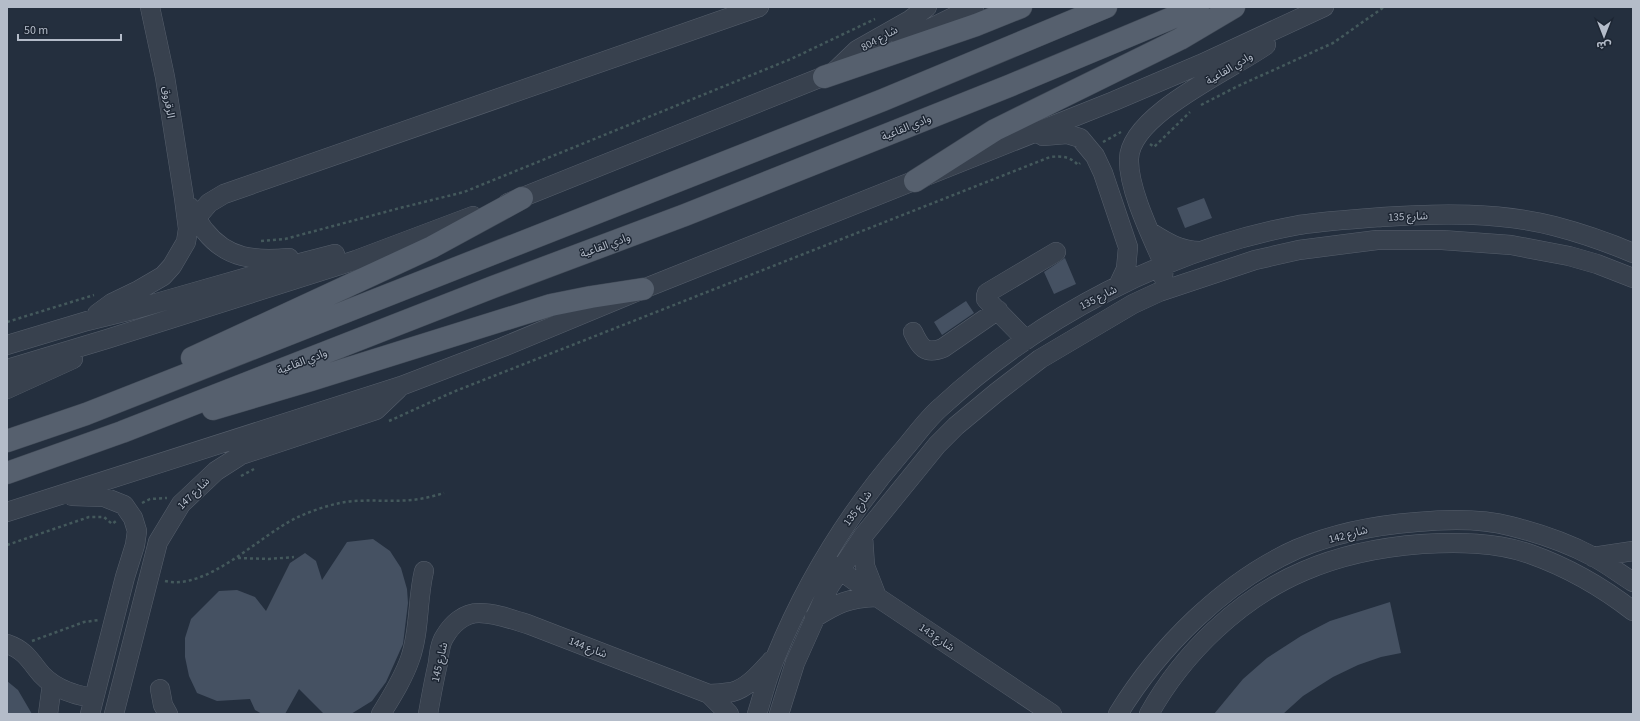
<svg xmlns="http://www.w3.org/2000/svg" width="1640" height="721" font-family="'Source Sans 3','Noto Sans Arabic',sans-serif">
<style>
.building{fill:#455162}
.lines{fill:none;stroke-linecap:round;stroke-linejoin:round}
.minor-casing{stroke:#565f6c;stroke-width:20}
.major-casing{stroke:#414a57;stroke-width:23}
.path{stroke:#44595c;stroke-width:2.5;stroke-dasharray:3 3;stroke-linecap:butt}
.minor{stroke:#38414e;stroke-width:19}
.major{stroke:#56606e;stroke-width:22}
.labels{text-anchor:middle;stroke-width:3;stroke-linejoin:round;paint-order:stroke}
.street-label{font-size:11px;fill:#b4bcc9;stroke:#1d2633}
</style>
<rect width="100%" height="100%" fill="#242f3e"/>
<!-- building -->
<path class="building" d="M1204,198L1212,218L1185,228L1177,208Z
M1065,258L1076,284L1054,294L1044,272Z
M966,301L974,313L942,335L934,322Z
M373,539L390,551L401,568L407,589L408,603L403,644L386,682L372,701L351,714H324L299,689L285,714H262L255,710L250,699L217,701L197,693L189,676L185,657V638L191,619L219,591L237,590L255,597L266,611L290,563L305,553L316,561L322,580L347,542Z
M1390,602L1401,653L1381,657L1358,665L1333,677L1303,696L1283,714H1214L1243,679L1267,658L1301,636L1330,621Z
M7,681L18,690L32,714H7Z"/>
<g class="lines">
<!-- minor casing -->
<g class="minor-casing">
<path id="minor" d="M902,42L974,7
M834,72L857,50L910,20L927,7
M1043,136L1067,134L1080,138L1095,156L1103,173L1128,247L1126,269L1118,286
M508,203L837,71
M190,207C195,214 199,224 205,231C227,259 255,261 289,258
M197,217L209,203L224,194L759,7
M1150,232C1166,242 1180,251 1200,251
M1163,277L1164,265C1152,237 1128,189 1129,159C1130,114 1233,69 1266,45
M97,314L112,303L139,290L163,276L172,266L186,242L188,229L184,198L165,77L150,7
M913,332C920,347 925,355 943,348L998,310
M1026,340L986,299V296L987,293L1056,252
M7,345L87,321L132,310L265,272L335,254
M7,369L107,339L356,260L473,216
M7,389L73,359
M72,496L104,497L124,505L133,518L137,531L135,545L125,577L90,714
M7,512L401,386L503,347L643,289L1114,101L1201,64L1324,7
M1593,557L1633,551
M830,563L877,597L1052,714
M814,618C838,603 848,598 877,597L865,566L863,536
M7,644C22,649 28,657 37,669C50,687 72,695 94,698
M160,689L163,705L168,714
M709,694C717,694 725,693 732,692C748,688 761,672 772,660
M48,714L52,684
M114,714L158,542L181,504L216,471L241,455L376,410L398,389
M381,714C392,696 403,679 410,659C420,631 417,600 424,571
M428,714C431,697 434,680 438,663C439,654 440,643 445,636C452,624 464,613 479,613C496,613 514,620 530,625L709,694L729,714
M757,714C763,695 768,674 776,656C807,580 850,511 904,449C916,435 927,419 941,407C1039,317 1168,249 1299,225C1326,221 1355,219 1382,217C1439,213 1499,212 1554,226C1581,233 1607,242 1633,253
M779,714L795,663L829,587L863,536L937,445L956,426L997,392L1040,359L1133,304L1159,292L1255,260L1299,250L1377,240H1442L1511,245L1569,256L1597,264L1633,278
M1118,714C1159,647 1225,581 1297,549C1335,533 1377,525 1417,522C1448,519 1480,518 1510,526C1538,533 1567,543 1592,556C1606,563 1620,574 1633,582
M1149,714C1183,653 1240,598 1304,571C1341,555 1382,547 1422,544C1457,542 1496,542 1530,554C1567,567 1602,587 1633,611"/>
</g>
<!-- major casing -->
<g class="major-casing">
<path id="major" d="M824,77L976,25L1021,7
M915,181L995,130L1180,39L1234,7
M192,358L432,247L522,198
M213,409L311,380L551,305L591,297L643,289
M7,441L86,414L883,100L1106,7
M7,473L122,432L493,287L685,215L1009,86L1198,7"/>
</g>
<!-- path -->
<path class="path" d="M1201,105L1236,87L1333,43L1384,7
M1103,142L1121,132
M1150,144L1154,147L1190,112
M261,241L285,239L400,208L464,192L791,59L875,19
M7,322L94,295
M389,421L453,392L1050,157C1061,156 1070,156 1078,165L1080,163
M241,476L254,469
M142,503L150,499L167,498
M7,545L89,517H104L112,524L116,521
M238,558L269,559L294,557
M165,581C207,591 259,536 296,518C311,511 328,505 345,502C367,499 390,502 412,500C423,499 434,496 444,493
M32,641L84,622L99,620"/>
<!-- minor -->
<use href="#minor" class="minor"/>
<!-- major -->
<use href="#major" class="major"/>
</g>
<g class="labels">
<!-- street labels -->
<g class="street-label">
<text transform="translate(879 38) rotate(-29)" y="4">شارع 804</text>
<text transform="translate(1229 68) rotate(-31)" y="4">وادي القاعية</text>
<text transform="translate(169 102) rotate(81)" y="4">الرقروق</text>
<text transform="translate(906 127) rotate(-22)" y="4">وادي القاعية</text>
<text transform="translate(1408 216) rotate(-2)" y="4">شارع 135</text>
<text transform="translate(605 245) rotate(-20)" y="4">وادي القاعية</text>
<text transform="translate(1098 297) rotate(-27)" y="4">شارع 135</text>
<text transform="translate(302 361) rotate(-21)" y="4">وادي القاعية</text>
<text transform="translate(193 493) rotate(-45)" y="4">شارع 147</text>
<text transform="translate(857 508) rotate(-54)" y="4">شارع 135</text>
<text transform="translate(1348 534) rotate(-15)" y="4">شارع 142</text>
<text transform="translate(937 637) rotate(34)" y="4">شارع 143</text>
<text transform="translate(588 647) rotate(21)" y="4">شارع 144</text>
<text transform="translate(439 662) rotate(-77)" y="4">شارع 145</text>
</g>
</g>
<!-- border -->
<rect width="1640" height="721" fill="none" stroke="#b4bcc9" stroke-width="16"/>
<!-- north arrow -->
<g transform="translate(1604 36) rotate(180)" stroke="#1d2633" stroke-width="3" paint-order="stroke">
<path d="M0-3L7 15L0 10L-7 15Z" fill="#b4bcc9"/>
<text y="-6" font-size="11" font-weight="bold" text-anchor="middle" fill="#b4bcc9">ش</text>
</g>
<!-- scale -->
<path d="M18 34v6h103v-6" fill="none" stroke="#b4bcc9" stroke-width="2"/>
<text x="24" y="34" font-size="12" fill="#b4bcc9" stroke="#1d2633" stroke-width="3" paint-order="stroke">50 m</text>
</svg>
